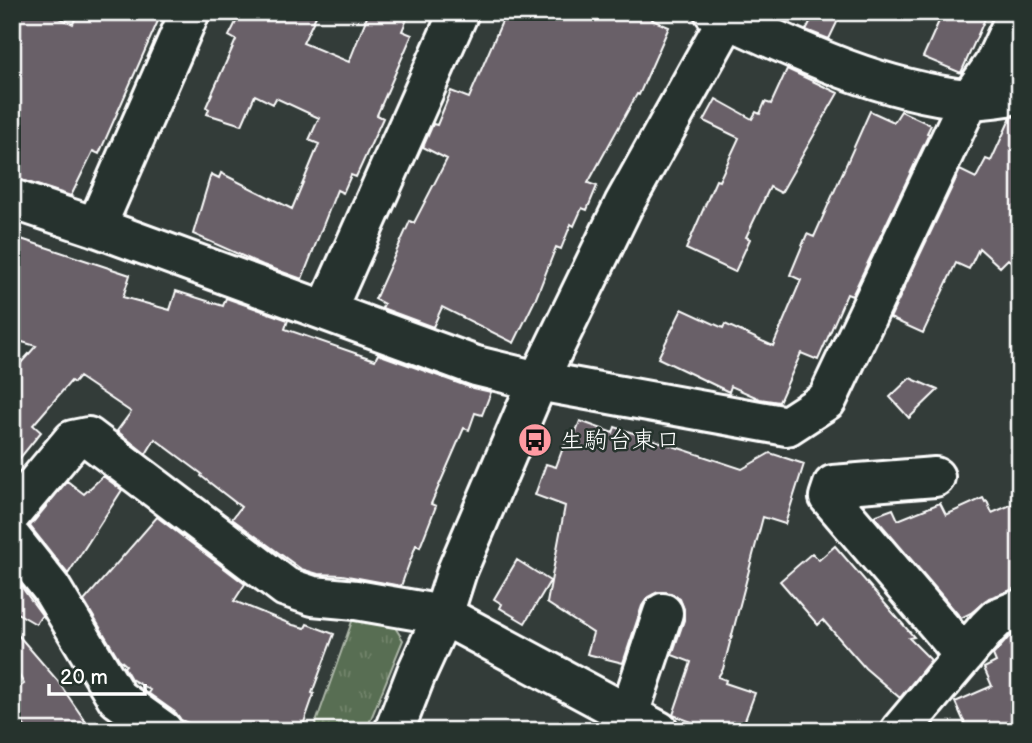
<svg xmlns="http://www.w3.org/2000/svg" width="1032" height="743" font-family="'Balsamiq Sans','Klee One',sans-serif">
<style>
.grass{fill:url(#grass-tufts);stroke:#acb6a8;stroke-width:2}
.building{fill:#696067;stroke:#fff;stroke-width:2}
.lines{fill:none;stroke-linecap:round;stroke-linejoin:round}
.minor-casing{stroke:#fff;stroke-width:44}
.minor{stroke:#26332d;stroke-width:38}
.labels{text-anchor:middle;stroke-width:5;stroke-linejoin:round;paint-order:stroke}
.poi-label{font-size:24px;fill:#fff;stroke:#26332d;text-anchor:start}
</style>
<defs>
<pattern id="grass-tufts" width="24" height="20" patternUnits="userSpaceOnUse" patternTransform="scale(1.75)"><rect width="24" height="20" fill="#596e52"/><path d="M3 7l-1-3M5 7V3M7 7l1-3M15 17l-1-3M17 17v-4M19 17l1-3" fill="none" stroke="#72846c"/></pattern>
</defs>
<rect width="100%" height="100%" fill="#333c39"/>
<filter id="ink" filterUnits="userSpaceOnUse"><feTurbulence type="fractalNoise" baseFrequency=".0143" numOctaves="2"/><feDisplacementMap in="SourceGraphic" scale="14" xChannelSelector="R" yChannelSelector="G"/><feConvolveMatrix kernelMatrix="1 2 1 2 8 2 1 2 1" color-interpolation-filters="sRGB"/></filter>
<g filter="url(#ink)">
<!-- grass -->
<path class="grass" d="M355,613L389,618L403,640L366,731H313Z"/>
<!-- building -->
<path class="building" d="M12,12H47L73,24L78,12H162L99,154L93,151L71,196L12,177Z
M241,12H318L303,43L349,62L369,12H410L402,31L412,35L377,115L383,118L356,177L351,175L343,193L337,190L302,279L263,265L193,234L211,174L219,178L221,173L292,209L319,144L309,140L319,118L276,98L273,104L255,95L242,125L207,114L209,109L206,107L236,40L229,36Z
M506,12H656L652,20L669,27L639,95L637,94L588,183L597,186L587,210L582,208L574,226L571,224L561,249L556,247L536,298L514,343L442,307L433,327L382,308L384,304L375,299L410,221L414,223L447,159L423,147L433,124L437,125L451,91L469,98Z
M815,12H842L829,39L806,30Z
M943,12H988L961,73L923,57Z
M787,69L838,93L781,193L770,187L746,237L750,239L735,272L686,249L716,180L719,181L739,138L704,121L716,99L752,119L756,112L760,114L765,102L771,104Z
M870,111L894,122L901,111L931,125L927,133L929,134L852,296L847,294L818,360L801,353L779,402L760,399L731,386L729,392L658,358L682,309L723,328L725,324L773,346L801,280L790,275L807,234L814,237Z
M1020,116V269L1008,259L1000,267L979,248L969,269L956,263L923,333L890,318L960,170L976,178L986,159L991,161L1011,117Z
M12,236L130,275L123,297L170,310L176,291L223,306L226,298L288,320L285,329L375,360L378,354L469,387L491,392L482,415L475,413L469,430L464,428L431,504L436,506L420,547L416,545L401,586L342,575L318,574L301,569L232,519L241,507L201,476L202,474L155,439L146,454L117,431L131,412L79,377L74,383L71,381L33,425L41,432L12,468V373L36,346L12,339Z
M910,378L938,390L909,418L890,397Z
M580,421L613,433L615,427L742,469L770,453L804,464L785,524L763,517L723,669L718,677L726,680L725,683L755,693L741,731H715L673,715L691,662L672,655L684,620V609L680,599L671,593L658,592L648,597L642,606L623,663L587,654L593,633L547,603L565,506L535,495L546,464L556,467L564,445L570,447Z
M103,476L122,490L68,574L30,526L67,481L84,494Z
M983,498L985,502L987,501L992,513L1020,501V588L989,598L971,613L961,618L874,516L893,509L898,520L940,503L946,515Z
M157,517L245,584L234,601L293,625L305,628L307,624L334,634L312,693L314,694L301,731H206L181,720L176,713L148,693L150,690L131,679L124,667L126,665L119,659L84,601Z
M835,546L914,637L909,638L931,660L900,698L865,668L823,620L818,625L780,581L812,553L819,560Z
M517,560L550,581L525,623L500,608L502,604L494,599Z
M12,574L42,615L36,624L12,610Z
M12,628L57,680L92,731H28L12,708V692L24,684L12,663Z
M1020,633V731H968L955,702L992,686L984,668L996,662L993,655L1009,637Z"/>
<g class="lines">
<!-- minor casing -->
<g class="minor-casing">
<path id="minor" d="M714,12C794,49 878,90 966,99C983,101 1003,96 1020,94
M12,199L96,227L476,366L538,381L787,426L827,400L969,100L993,66L1018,12
M96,227L190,12
M326,311L459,12
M935,477L833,485L829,497L963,654
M12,513L73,440L88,437L286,587L313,596L356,600L443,615L659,731
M12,539L51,588L117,698L163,731
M629,714L663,613
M394,731L416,674L443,615L457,571L538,381L624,204L731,12
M900,731L987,628L997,618L1020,609"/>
</g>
<!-- minor -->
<use href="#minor" class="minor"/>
</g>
</g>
<!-- icons -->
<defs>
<g id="bus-disc" transform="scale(1.75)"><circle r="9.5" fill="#ff9aa2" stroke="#26332d"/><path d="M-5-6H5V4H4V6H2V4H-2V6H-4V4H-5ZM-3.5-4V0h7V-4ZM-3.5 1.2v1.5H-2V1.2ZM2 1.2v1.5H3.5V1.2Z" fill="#111"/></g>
</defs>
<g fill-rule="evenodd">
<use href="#bus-disc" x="535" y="440"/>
</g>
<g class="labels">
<!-- poi labels -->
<g class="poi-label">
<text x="560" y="448">生駒台東口</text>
</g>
</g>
<!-- margin -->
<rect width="1032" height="743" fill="none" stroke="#26332d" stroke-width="42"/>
<rect x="21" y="21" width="990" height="701" fill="none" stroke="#fff" stroke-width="2.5" filter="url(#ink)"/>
<!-- scale -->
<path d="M49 684v10h96v-10" fill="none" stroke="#ffffff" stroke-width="3.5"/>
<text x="60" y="684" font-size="21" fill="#ffffff" stroke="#26332d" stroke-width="5" paint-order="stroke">20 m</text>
</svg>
